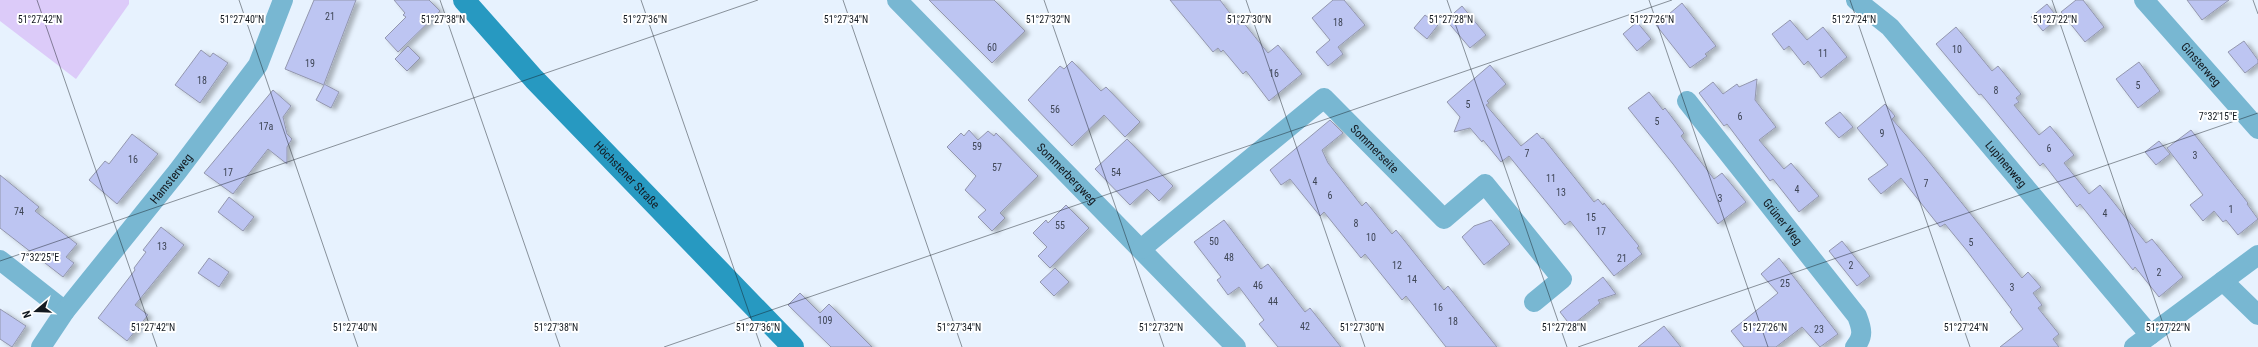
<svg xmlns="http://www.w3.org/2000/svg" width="2258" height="347" font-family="'Roboto Condensed',sans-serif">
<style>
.green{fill:#dccbf9}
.building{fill:#bdc5f2;stroke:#9397ae;filter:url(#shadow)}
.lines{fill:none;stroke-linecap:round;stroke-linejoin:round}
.street{stroke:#78b7d2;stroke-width:20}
.secondary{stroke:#2799c1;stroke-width:22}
.ticks{fill:none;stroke:#141a21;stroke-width:1;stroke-opacity:0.45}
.labels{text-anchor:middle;stroke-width:4;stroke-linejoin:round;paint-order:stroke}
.number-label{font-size:10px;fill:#3e4555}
.street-label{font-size:12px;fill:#141a21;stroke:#fff}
.ticks-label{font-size:10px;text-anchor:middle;fill:#141a21;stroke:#fff;stroke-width:4;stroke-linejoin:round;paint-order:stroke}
</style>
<defs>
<filter id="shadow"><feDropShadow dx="4.5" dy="2.5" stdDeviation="2" flood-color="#0004"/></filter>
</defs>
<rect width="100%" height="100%" fill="#e7f2fe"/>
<!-- green -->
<path class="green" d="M0,0H129V4L76,79L0,21Z"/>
<!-- building -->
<path class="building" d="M314,0H356L324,84L339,92L331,108L316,100L324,85L285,69Z
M394,0H429L440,11L398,52L385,38L406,17L403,15L405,13Z
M929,0H994L1025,31L992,63Z
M1170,0H1220L1239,25L1243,22L1268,53L1278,45L1302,74L1269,101L1246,71L1243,74L1223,50L1221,52L1218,48L1213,52Z
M1333,0H1344L1365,25L1338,47L1343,54L1328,66L1316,52L1330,40L1312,18Z
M2076,0H2083L2104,27L2085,42L2061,12Z
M2187,0H2229L2202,20Z
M1682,3L1716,46L1705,54L1707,56L1690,68L1656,25Z
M2047,4L2058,18L2043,31L2031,17Z
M1462,6L1486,35L1470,48L1446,20Z
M1425,15L1438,25L1427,39L1414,28Z
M1790,20L1807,40L1823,27L1847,57L1821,78L1808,61L1804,65L1789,46L1784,50L1772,34Z
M1637,22L1651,39L1637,51L1623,34Z
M1956,27L1992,71L1998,66L2021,94L2016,98L2019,102L2014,105L2039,135L2050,126L2074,155L2064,163L2089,194L2100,185L2146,243L2152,239L2183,277L2159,297L2135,267L2133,270L2080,204L2077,207L2043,163L2040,166L1981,94L1979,95L1936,44Z
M2244,41L2258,60V63L2245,73L2228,52Z
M408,46L420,58L407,71L395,59Z
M201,50L210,57L213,53L228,63L200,103L175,85Z
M1072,61L1101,91L1106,87L1140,122L1125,137L1104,115L1072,146L1028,100L1060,66L1064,69Z
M2139,62L2160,91L2138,108L2116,79Z
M1490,65L1506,84L1487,101L1489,103L1486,105L1521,146L1537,133L1542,139L1543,138L1594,202L1598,199L1603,205L1604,203L1639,246L1637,248L1642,254L1614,276L1570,221L1565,225L1509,156L1501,162L1483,140L1482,142L1470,128L1454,132L1460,117L1447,102Z
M1757,79L1755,100L1776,127L1759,140L1784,169L1791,163L1819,196L1799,212L1773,179L1770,181L1727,124L1724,126L1699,93L1713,82L1723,94L1737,84L1739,87Z
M273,90L291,106L283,117L287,134L292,139L287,147V164L268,149L233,194L204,173Z
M1649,92L1663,110L1665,108L1684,133L1681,136L1714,179L1722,173L1746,202L1718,224L1673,164L1628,108Z
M1885,104L1895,116L1892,119L1925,157L2022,278L2028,272L2041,287L2033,293L2042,305L2038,308L2059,334L2053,339L2059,347H2000L2023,329L2010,312L2012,310L1968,252L1945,224L1940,227L1901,178L1881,194L1868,179L1888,165L1857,128Z
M1840,112L1853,127L1839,138L1825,123Z
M1330,120L1343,133L1322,150L1328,163L1362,206L1366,202L1392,234L1396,230L1444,290L1448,286L1497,347H1446L1406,296L1402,300L1365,254L1361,258L1324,212L1320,216L1290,179L1281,185L1270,170Z
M969,130L978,140L988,131L994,136L996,133L1038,176L1000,213L1005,218L992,231L978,217L986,210L965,190L976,176L947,147L961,133L964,136Z
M2191,130L2248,203L2247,204L2258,219L2238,235L2226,220L2223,222L2214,211L2203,221L2190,205L2203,195L2167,148Z
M132,134L158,154L117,204L89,180L105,161L109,164Z
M1127,139L1173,186L1159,201L1147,189L1130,205L1095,169Z
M2159,141L2170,154L2156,165L2145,152Z
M0,175L39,207L35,211L77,244L66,257L74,263L63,277L0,228Z
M229,197L254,217L243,231L218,212Z
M1066,205L1089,228L1050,268L1038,256L1047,247L1033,233L1046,220L1048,223Z
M1224,220L1261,269L1268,264L1305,312L1310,308L1341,347H1278L1259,324L1264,320L1239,287L1228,295L1217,280L1221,277L1194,242Z
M1491,220L1510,244L1484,265L1462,237L1474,226Z
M161,227L184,245L135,305L148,315L127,341L98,318L135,270L134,268L146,252L143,250Z
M1842,241L1870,276L1857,286L1829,251Z
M209,258L229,272L219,287L198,273Z
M1779,258L1838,334L1820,347L1802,327L1776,347H1744L1731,331L1778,293L1761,274Z
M1055,268L1069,282L1054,296L1040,282Z
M1603,277L1616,294L1598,300L1600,303L1571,326L1560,312Z
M800,293L820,313L829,304L872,347H831L788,305Z
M0,309L26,326L12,347L0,339Z
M1664,326L1681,347H1638Z"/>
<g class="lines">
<!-- street -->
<g class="street">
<path id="s1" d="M897,0L1236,347"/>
<path id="s2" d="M1856,0L1890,27L2150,335"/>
<path id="s3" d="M2144,0L2258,129"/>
<path id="s4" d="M1687,101L1857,316C1862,329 1864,336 1855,347"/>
<path id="s5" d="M1141,249L1324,98L1444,219L1485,184L1562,279L1534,302"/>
<path d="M0,260L65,311"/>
<path d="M2223,281L2258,315"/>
<path id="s6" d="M41,347L65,311L177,172L258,65L283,0"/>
<path d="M2134,347L2258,255"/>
</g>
<!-- secondary -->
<path class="secondary" id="s7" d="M464,0L534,79L793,347"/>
</g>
<!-- ticks -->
<path class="ticks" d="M37,0L157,347M239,0L358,347M440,0L560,347M641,0L761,347M843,0L962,347M1044,0L1164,347M1246,0L1365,347M1447,0L1567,347M1649,0L1768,347M1850,0L1970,347M2052,0L2171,347M2253,0L2258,14M0,261L758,0M664,347L1672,0M1578,347L2258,113"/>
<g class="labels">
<!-- number labels -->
<g class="number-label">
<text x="330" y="20">21</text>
<text x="1338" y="26">18</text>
<text x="992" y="51">60</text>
<text x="1957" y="53">10</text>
<text x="1823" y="57">11</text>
<text x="310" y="67">19</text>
<text x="1274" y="77">16</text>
<text x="202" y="84">18</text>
<text x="2138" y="89">5</text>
<text x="1996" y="94">8</text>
<text x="1468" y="108">5</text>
<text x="1055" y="113">56</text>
<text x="1740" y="120">6</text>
<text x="1657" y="125">5</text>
<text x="266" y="130">17a</text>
<text x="1882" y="137">9</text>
<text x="977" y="150">59</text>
<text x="2049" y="152">6</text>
<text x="1527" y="157">7</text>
<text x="2195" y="159">3</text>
<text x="133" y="163">16</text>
<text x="997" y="171">57</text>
<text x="228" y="176">17</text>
<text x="1116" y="176">54</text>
<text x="1551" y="182">11</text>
<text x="1315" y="185">4</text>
<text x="1926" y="187">7</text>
<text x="1797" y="193">4</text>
<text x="1561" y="196">13</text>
<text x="1330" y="199">6</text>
<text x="1720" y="202">3</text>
<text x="2231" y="213">1</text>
<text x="19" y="215">74</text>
<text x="2105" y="217">4</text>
<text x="1591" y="221">15</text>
<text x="1356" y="227">8</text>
<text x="1060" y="229">55</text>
<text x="1601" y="235">17</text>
<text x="1371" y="241">10</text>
<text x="1214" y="245">50</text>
<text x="1971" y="246">5</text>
<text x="162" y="250">13</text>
<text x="1229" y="261">48</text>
<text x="1622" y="262">21</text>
<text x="1397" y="269">12</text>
<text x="1851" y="269">2</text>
<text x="2159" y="276">2</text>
<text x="1412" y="283">14</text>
<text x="1785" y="287">25</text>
<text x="1258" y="289">46</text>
<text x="2012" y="291">3</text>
<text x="1273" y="305">44</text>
<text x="1438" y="311">16</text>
<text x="825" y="324">109</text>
<text x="1453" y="325">18</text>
<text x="1305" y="330">42</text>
<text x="1819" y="333">23</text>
</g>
<!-- street labels -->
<g class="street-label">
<text dy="4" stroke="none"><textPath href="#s3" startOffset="86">Ginsterweg</textPath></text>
<text dy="4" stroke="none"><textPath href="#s5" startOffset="309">Sommerseite</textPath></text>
<text dy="4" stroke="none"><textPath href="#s2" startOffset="223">Lupinenweg</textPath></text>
<text dy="4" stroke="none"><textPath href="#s1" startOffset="243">Sommerbergweg</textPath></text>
<text dy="4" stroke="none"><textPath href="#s7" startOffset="239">Höchstener Straße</textPath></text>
<text dy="4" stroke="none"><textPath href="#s6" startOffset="213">Hamsterweg</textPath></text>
<text dy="4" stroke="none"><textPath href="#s4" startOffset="154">Grüner Weg</textPath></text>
</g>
</g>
<g class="ticks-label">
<text x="40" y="23">51°27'42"N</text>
<text x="242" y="23">51°27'40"N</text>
<text x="443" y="23">51°27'38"N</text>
<text x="645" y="23">51°27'36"N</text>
<text x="846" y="23">51°27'34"N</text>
<text x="1048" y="23">51°27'32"N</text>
<text x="1249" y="23">51°27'30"N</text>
<text x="1451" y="23">51°27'28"N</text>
<text x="1652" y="23">51°27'26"N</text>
<text x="1854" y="23">51°27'24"N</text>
<text x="2055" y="23">51°27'22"N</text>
<text x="2218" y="120">7°32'15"E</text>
<text x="40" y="261">7°32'25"E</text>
<text x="153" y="331">51°27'42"N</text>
<text x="355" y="331">51°27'40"N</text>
<text x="556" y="331">51°27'38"N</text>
<text x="758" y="331">51°27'36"N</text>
<text x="959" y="331">51°27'34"N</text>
<text x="1161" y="331">51°27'32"N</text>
<text x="1362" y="331">51°27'30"N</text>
<text x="1564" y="331">51°27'28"N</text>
<text x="1765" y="331">51°27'26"N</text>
<text x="1966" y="331">51°27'24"N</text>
<text x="2168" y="331">51°27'22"N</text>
</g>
<!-- north arrow -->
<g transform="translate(36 311) rotate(251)" stroke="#ffffff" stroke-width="3" paint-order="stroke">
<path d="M0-3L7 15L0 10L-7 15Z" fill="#141a21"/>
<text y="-6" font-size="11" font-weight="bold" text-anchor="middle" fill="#141a21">N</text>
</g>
</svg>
